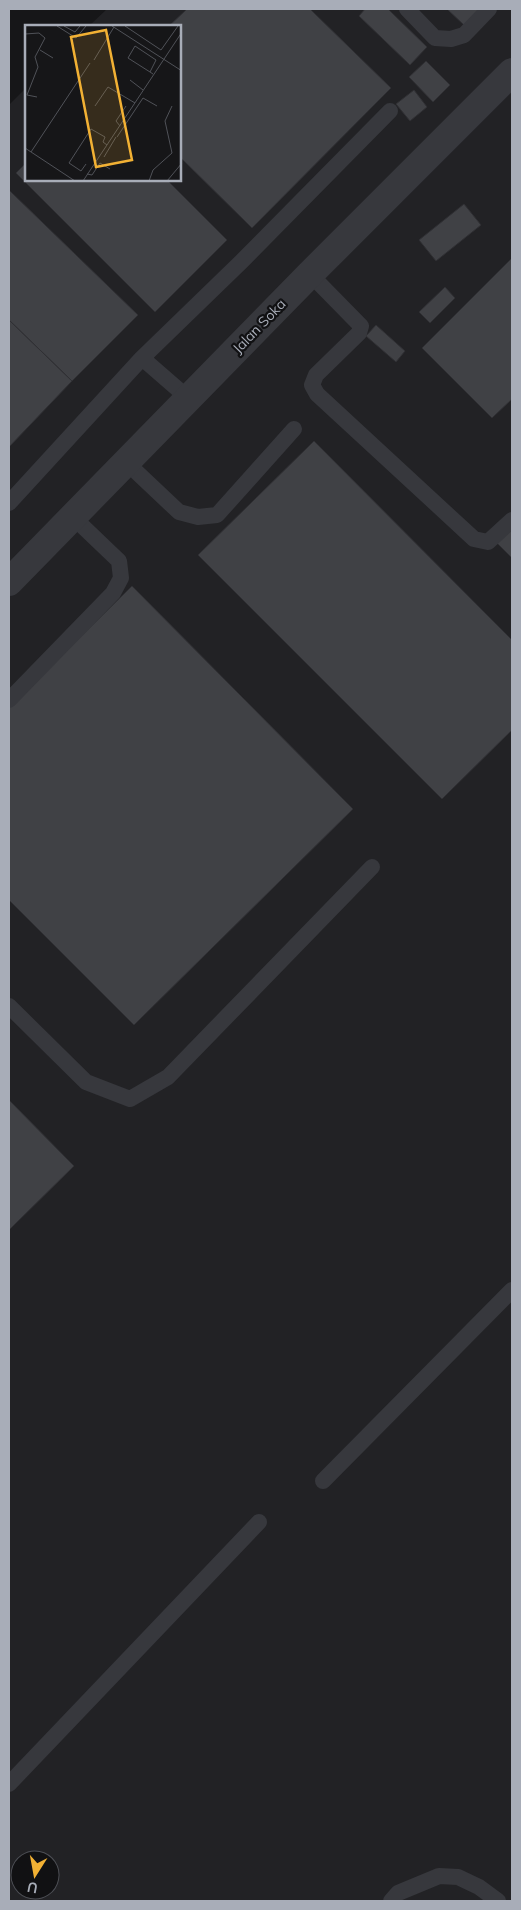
<svg xmlns="http://www.w3.org/2000/svg" width="521" height="1910" font-family="Mulish,sans-serif">
<style>
.built{fill:#222225;fill-rule:evenodd}
.building{fill:#404145;stroke:#303034}
.lines{fill:none;stroke-linecap:round;stroke-linejoin:round}
.lane{stroke:#37383d;stroke-width:16}
.street{stroke:#37383d;stroke-width:28}
.labels{text-anchor:middle;stroke-width:4.5;stroke-linejoin:round;paint-order:stroke}
.street-label{font-size:14px;fill:#a8adb8;stroke:#111113}
.inset-road{fill:none;stroke:#505258;stroke-width:1}
.view{fill:#f2b134;fill-opacity:0.15;stroke:#f2b134;stroke-width:2.5}
.inset-edge{fill:none;stroke:#a8adb8;stroke-width:2.5}
</style>
<rect width="100%" height="100%" fill="#161618"/>
<!-- built -->
<path class="built" d="M107,9H512V1901H9V105L26,88V180H180V26H89ZM20,1860H50V1890H20Z"/>
<!-- building -->
<path class="building" d="M187,9H310L391,88L252,228L180,157V26H169Z
M365,9H388L427,47L410,65L359,16Z
M447,9H482L465,26Z
M426,61L450,85L433,102L409,77Z
M414,90L427,107L410,121L396,104Z
M26,163V180H167L227,240L155,312L16,173Z
M9,190L138,315L72,381L9,320Z
M464,204L481,225L436,261L419,240Z
M512,258V399L492,418L422,348Z
M445,287L455,298L430,323L419,312Z
M9,320L72,381L9,447Z
M376,325L405,351L396,362L366,336Z
M314,441L512,640V730L442,799L198,555Z
M512,528V558L497,543Z
M132,586L353,809L134,1025L9,900V707Z
M9,1100L74,1166L9,1230Z"/>
<g class="lines">
<!-- lane -->
<path class="lane" d="M407,9L435,38L451,39L464,35L489,9
M310,274L361,326L359,333L316,375L312,385L317,394L474,539L488,542L512,520
M188,398L142,358L241,262L390,111
M126,462L179,512L198,517L217,515L294,429
M9,503L142,358
M9,700L113,593L121,578L119,561L73,517
M9,1006L86,1082L130,1099L168,1077L372,867
M323,1481L512,1290
M9,1784L259,1522
M391,1901L398,1893L439,1876L458,1877L479,1887L498,1901"/>
<!-- street -->
<path class="street" d="M9,582L310,274L512,72"/>
</g>
<g class="labels">
<!-- street labels -->
<g class="street-label">
<text transform="translate(259 326) rotate(-46)" y="5">Jalan Soka</text>
</g>
</g>
<!-- overview -->
<g transform="translate(25 25)">
<rect width="156" height="156" fill="#161618"/>
<path class="inset-road" d="M32,1L51,13L61,1M39,1L50,7L55,1M87,1L157,46M100,1L136,25L153,1M0,9L14,8L20,13L10,32L13,42L2,70L12,72M15,25L28,33M69,35L89,2M125,47L103,33L110,21L131,35L125,47L128,49M105,55L118,65M70,81L83,62L110,78M95,101L91,96L101,81M92,112L118,73L132,81M0,123L50,156M6,127L65,38M79,132L91,112M61,139L56,146L44,138L66,104L80,112L78,117L82,120M62,149L67,150L75,138L85,144M58,156L157,7M124,156L128,145L147,128L140,96L147,81M142,156L157,138"/>
<path class="view" d="M81,5L107,135L71,142L46,12Z"/>
<rect width="156" height="156" class="inset-edge"/>
</g>
<!-- border -->
<rect width="521" height="1910" fill="none" stroke="#a8adb8" stroke-width="20"/>
<!-- north arrow -->
<g transform="translate(35 1875) rotate(191)"><circle r="24" fill="#111113" stroke="#4d4f55"/>
<path d="M0-4L9 19L0 12L-9 19Z" fill="#f2b134"/>
<text y="-8" font-size="14" font-weight="bold" text-anchor="middle" fill="#a8adb8">U</text>
</g>
</svg>
